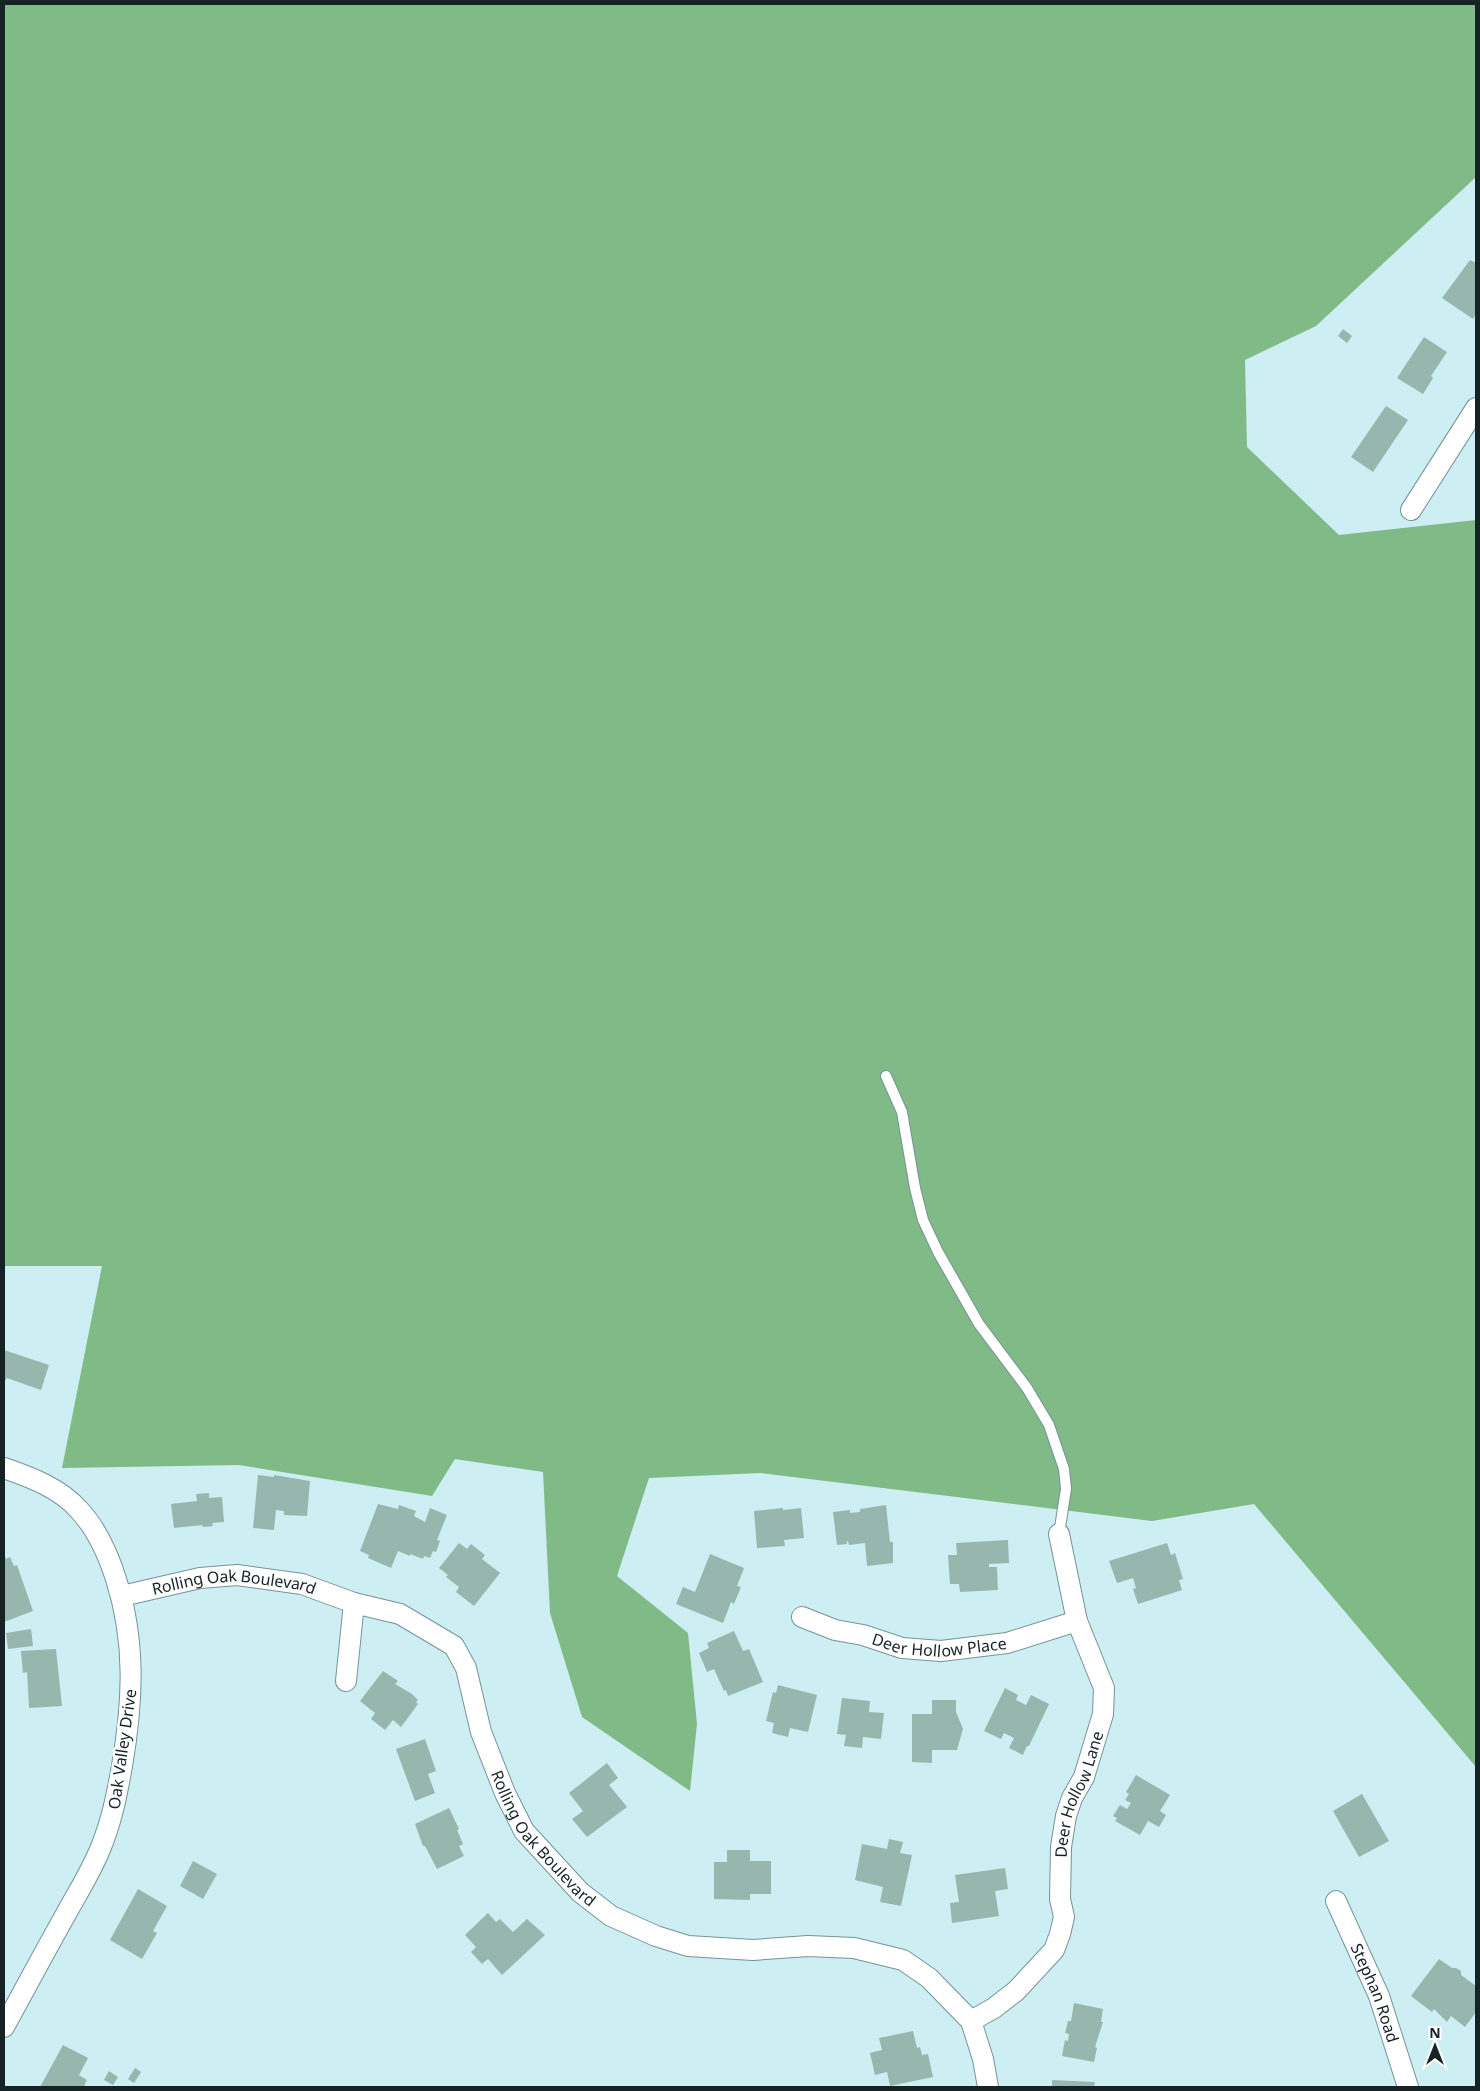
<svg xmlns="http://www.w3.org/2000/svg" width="1480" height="2091" font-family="'Noto Sans',sans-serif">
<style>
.forest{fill:#80ba86}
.building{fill:#97b6ae}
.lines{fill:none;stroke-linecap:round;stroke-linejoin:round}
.lane-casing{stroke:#749397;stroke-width:12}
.street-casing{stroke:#749397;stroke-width:22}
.lane{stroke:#fff;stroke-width:10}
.street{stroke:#fff;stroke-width:20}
.labels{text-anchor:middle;stroke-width:5;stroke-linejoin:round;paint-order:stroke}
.street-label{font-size:16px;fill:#162224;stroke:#fff}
</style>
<rect width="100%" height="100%" fill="#cdeff4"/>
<!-- forest -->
<path class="forest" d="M4,4H1476V177L1316,326L1245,360L1247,447L1339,535L1476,520V1767L1254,1504L1152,1521L760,1473L649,1478L617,1576L688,1633L697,1724L690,1791L582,1717L550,1613L543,1472L455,1459L432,1496L239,1465L62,1468L102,1266H4Z"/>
<!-- building -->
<path class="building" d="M1470,260L1476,263V314L1473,319L1442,298Z
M1343,329L1352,336L1347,343L1338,336Z
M1424,337L1447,352L1431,376L1433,378L1423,394L1397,378Z
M1386,406L1408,420L1373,472L1351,457Z
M4,1350L49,1365L41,1390L7,1378L5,1381H4Z
M258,1475L274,1477V1475L310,1481L307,1516L284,1515V1511L276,1510L274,1530L253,1528Z
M209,1493V1498L222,1497L224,1522L212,1523L213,1526L203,1527L202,1525L174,1528L171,1504L197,1501L196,1494Z
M378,1504L398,1509L399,1505L416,1511L414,1516L425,1522L430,1508L447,1515L437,1540L440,1541L436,1552L433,1551L430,1558L424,1556L423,1559L410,1554V1556L398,1551L391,1568L368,1558L369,1555L360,1551Z
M886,1505L890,1542H893V1563L867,1566L865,1543L849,1545L848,1541H847V1544L837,1545L833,1512L850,1510V1513L860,1512V1509Z
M783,1508V1510L801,1508L804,1538L784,1540L785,1546L757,1548L754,1511Z
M1008,1540L1009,1563L989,1564V1567H997L998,1590L960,1592L959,1584H950L948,1555H957L956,1543Z
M459,1543L467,1549L471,1544L485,1555L482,1559L500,1573L474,1606L456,1592L459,1587L446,1577L448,1575L439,1568Z
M1167,1543L1171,1555L1175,1553L1183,1579L1179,1580L1182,1590L1138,1604L1133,1589L1136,1588L1133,1578L1117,1583L1109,1561Z
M4,1554L6,1559L10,1557L14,1566L17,1565L33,1611L4,1622Z
M710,1554L744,1568L737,1586L741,1587L734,1604L731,1602L723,1623L676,1604L683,1587L695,1592Z
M31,1629L33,1646L8,1649L6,1633Z
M734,1631L743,1651L749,1649L763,1682L728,1696L726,1690L724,1691L714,1669L707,1672L699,1653L709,1648L707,1643Z
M56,1649L62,1706L29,1708L27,1672L23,1673L21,1651Z
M383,1671L398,1681L395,1684L412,1694L418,1700L416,1702L418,1704L401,1727L393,1720L385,1730L371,1719L375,1713L360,1701Z
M778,1685L817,1695L808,1732L790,1728L788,1737L772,1733L774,1723L766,1721L773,1692L776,1693Z
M1005,1688L1018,1695L1016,1700L1026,1705L1031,1695L1049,1704L1029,1746H1027L1023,1755L1009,1748L1014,1738L1004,1733L1001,1739L984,1731Z
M842,1698L870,1701L869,1712L884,1713L881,1739L863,1737L862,1748L844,1746L846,1735L837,1734Z
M932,1700H956V1712L963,1729L957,1750H932V1763L912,1762V1714H932Z
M425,1739L436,1771L428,1774L435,1793L415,1801L396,1749Z
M607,1763L618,1778L609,1785L627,1807L587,1837L572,1819L583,1811L569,1793Z
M1136,1775L1170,1795L1160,1811L1166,1815L1159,1827L1148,1821L1140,1835L1115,1821L1117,1818L1113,1816L1120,1805L1127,1809L1131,1803L1125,1800L1129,1794L1126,1792Z
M1362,1794L1389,1841L1359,1857L1333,1811Z
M449,1808L459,1829L457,1830L463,1844L459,1846L464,1856L437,1869L425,1846H423L415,1824Z
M889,1839L903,1842L900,1853L912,1855L901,1906L880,1902L883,1887L855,1880L862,1844L887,1849Z
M727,1850H750V1861H771V1894H750V1900L714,1899V1862H727Z
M193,1861L217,1874L203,1899L180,1886Z
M1005,1868L1008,1889L995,1891L999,1916L952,1923L950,1903L959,1902L955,1875Z
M138,1889L167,1906L153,1931L157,1933L142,1959L110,1940Z
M488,1913L496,1922L500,1919L513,1932L527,1919L545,1935L502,1975L488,1959L482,1964L471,1952L476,1947L465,1935Z
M1439,1959L1452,1968H1456L1461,1971V1975L1476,1986V2012L1465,2027L1451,2016L1447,2022L1434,2009L1432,2012L1411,1996Z
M1074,2003L1103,2009L1101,2022H1103L1095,2047L1097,2048L1094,2062L1062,2056L1065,2040L1068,2041L1069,2034L1065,2033L1068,2021H1071Z
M913,2031L917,2048L920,2047L922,2055L928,2054L933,2077L890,2086L887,2072L875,2075L870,2053L882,2050L879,2038Z
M63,2045L88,2058L79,2075L87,2080L84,2086L40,2087Z
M135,2068L141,2072L134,2083L128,2079Z
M109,2071L118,2077L113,2085L104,2080Z
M1052,2080L1095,2082L1094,2087H1052Z"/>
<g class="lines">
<!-- lane casing -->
<g class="lane-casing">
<path id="lane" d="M886,1076L902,1112L915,1188L923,1220L938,1252L979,1324L1027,1388L1049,1425L1064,1469L1066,1489L1059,1534"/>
</g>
<!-- street casing -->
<g class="street-casing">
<g id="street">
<path d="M1411,510L1476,408"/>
<path d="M4,1468C30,1477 60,1488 79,1510C97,1529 108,1554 116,1579C136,1642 133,1702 122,1766C117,1794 112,1820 101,1847C92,1870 78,1892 66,1914C45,1951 25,1989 4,2027"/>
<path id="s1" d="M122,1596L200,1578L237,1575L302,1584L354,1603L400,1614L454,1646L466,1668L481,1732L505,1793L524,1831L580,1892L611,1916L656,1936L688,1946L753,1950L808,1946L854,1948L903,1960L929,1978L971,2021L983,2059L988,2087"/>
<path id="s2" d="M802,1617L835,1630L863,1635L902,1648L941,1651L1007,1643L1077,1621"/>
<path d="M346,1681L354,1603"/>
<path id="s3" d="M1336,1901L1379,1996L1408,2087"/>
<path id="s4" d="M971,2021L994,2008L1016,1991L1054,1950L1060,1934L1064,1917L1060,1899L1061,1847L1066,1816L1072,1798L1084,1777L1103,1714L1104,1688L1077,1621L1059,1534"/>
</g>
</g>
<!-- lane -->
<use href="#lane" class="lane"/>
<!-- street -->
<use href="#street" class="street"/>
</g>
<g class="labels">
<!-- street labels -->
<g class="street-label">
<text dy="6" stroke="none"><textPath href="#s1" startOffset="114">Rolling Oak Boulevard</textPath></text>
<text dy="6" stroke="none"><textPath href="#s2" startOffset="142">Deer Hollow Place</textPath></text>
<text transform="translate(122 1749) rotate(-82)" y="6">Oak Valley Drive</text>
<text dy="6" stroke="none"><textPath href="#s4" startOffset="271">Deer Hollow Lane</textPath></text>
<text dy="6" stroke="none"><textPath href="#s1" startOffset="564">Rolling Oak Boulevard</textPath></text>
<text dy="6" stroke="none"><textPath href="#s3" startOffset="100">Stephan Road</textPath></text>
</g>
</g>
<!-- border -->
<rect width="1480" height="2091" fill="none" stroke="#162224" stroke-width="10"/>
<!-- north arrow -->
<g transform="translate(1435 2046)" stroke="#ffffff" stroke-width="4" paint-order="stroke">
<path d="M0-4L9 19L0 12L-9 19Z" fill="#162224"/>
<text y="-8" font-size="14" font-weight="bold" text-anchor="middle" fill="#162224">N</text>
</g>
</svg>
